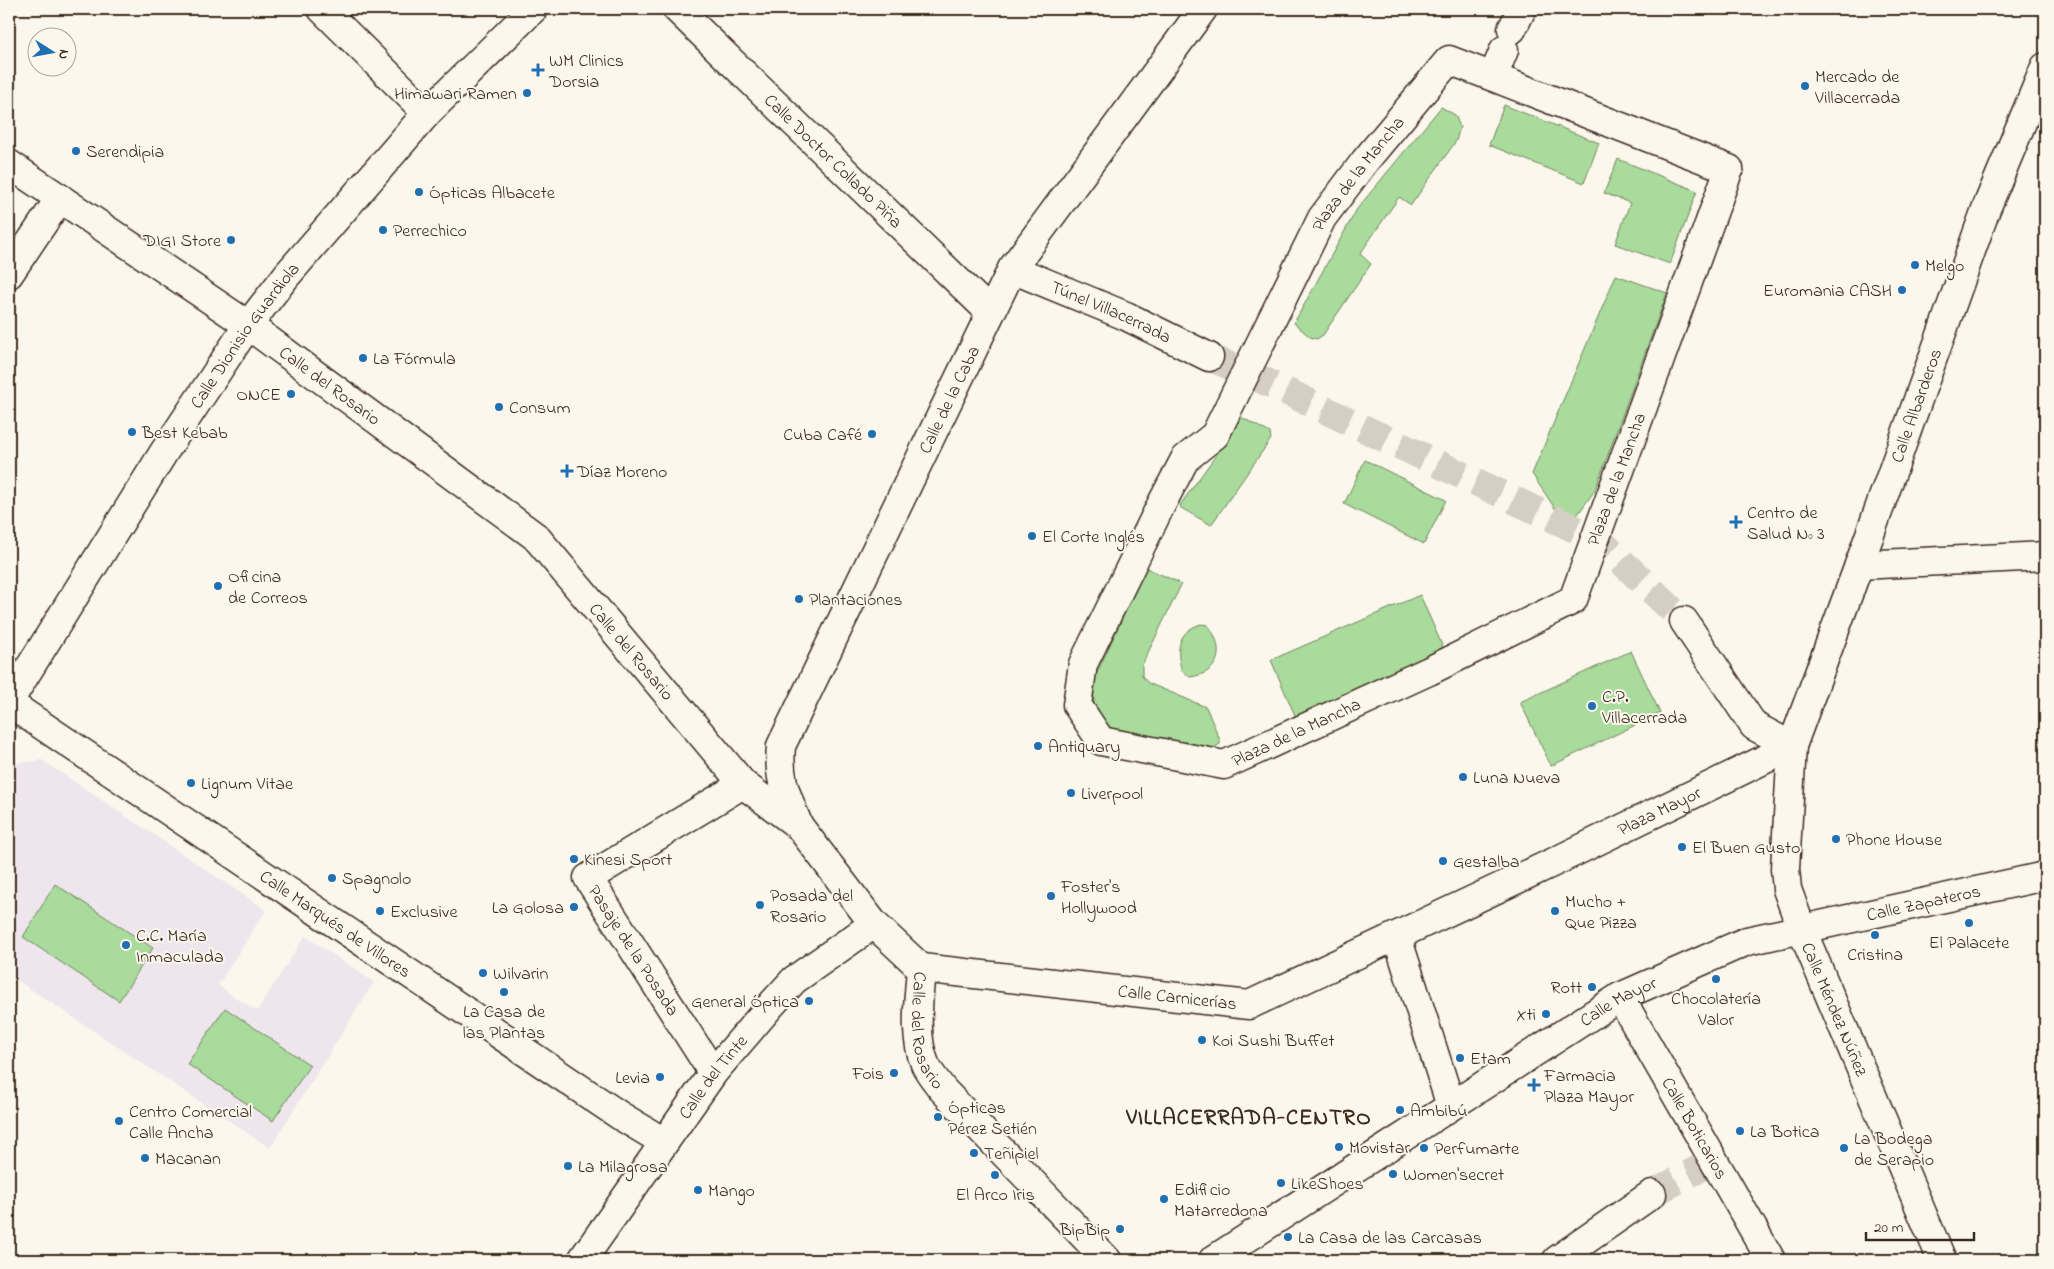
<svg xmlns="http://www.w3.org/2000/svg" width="2054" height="1269" font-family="'Indie Flower',sans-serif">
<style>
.built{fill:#efe6ed}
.green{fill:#a8db9c;stroke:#72825d}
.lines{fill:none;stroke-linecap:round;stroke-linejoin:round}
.minor-tunnel{stroke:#d5cec3;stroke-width:28;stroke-dasharray:28 14;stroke-linecap:butt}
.minor-casing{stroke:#3b2a1e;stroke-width:31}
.minor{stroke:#fbf7ec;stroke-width:28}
.poi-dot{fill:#1f6fb2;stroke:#fbf7ec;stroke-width:2}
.labels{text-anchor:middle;stroke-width:4;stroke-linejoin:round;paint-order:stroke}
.poi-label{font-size:18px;fill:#3b2a1e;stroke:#fbf7ec;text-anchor:start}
.street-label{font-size:18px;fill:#3b2a1e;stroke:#fbf7ec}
.district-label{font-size:22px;font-weight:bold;letter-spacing:1px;fill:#3b2a1e;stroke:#fbf7ec}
</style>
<rect width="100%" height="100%" fill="#fbf7ec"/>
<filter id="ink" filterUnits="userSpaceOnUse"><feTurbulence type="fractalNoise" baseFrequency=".02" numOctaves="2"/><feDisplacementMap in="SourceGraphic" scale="10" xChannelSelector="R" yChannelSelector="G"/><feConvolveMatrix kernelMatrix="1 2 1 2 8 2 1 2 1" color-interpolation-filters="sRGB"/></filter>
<g filter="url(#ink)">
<!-- built -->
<path class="built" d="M42,760L266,910L218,985L233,996L257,1011L305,936L374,982L270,1148L9,975V778L17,763Z"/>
<!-- green -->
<path class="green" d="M1504,105L1599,143L1584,183L1489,145Z
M1441,107L1455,115L1460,127L1456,141L1411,205L1399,197L1360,254L1371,264L1323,335L1317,339L1310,337L1294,323L1357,209Z
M1618,159L1697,191L1670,264L1615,244L1630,203L1604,193Z
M1616,275L1667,293L1595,490L1576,517L1556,510L1532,474Z
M1241,417L1270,433L1271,439L1211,525L1181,508L1180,505L1232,433Z
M1365,460L1446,500L1424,544L1344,504Z
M1146,568L1178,582L1181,585L1142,665V676L1148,683L1206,707L1220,740V744L1211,750L1120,734L1105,724L1094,707L1093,681Z
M1420,595L1445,652L1297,720L1271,660Z
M1201,624L1208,625C1225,648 1222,673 1190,677L1182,671C1175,650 1178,631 1201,624Z
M1631,651L1660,713L1551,766L1520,702Z
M55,884L153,948L119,1001L23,937Z
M225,1008L310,1065L273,1121L187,1064Z"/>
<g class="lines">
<!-- minor-tunnel -->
<path class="minor-tunnel" d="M1209,357L1256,377L1600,541L1684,621
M1652,1194L1706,1165"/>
<!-- minor casing -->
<g class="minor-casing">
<g id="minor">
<path d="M322,9L427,113"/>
<path id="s1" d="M677,9L990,312"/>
<path d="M1512,29L1522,9"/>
<path id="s2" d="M1493,77L1729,169L1573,600L1429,671L1224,765L1101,741L1077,705L1083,664L1161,505L1185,459L1215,435L1322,218L1365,161L1449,60L1493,77L1504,50"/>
<path id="s3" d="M9,164L248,325L536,537L743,784L799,826L874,924L921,968C919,998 913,1035 925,1064C929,1073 937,1082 943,1090L1107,1260"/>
<path id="s4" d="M1012,269L1126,316L1209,357"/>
<path d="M9,274L60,198"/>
<path d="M1859,565L2045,556"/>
<path d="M1684,621L1754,726L1792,746"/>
<path id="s5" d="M9,701L164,452L248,325L287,275L427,113L533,9"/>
<path id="s6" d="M9,703L619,1115L664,1142"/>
<path id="s7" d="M798,824C786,794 778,779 781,746L1012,269L1203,9"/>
<path d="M1397,937L1451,1106"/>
<path id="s8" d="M921,968L1249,1005L1554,862L1792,746"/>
<path id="s9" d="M1620,997L1771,1260"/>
<path d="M713,1073L588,878L743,784"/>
<path id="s10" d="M582,1260L713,1073L772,1004L794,980L874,924"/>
<path id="s11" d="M1213,1260L1620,997L1747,941L2045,876"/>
<path d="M1557,1260L1652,1194"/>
<path id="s12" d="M1942,1260L1801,928L1787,889L1785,869L1792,746L1859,565L1986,209L2045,67"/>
</g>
</g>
<!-- minor -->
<use href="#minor" class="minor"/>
</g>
</g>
<!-- markers -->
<g class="poi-dot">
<path d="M535.5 62.5h5v5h5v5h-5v5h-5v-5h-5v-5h5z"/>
<circle cx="1805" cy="86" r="5"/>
<circle cx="527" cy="93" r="5"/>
<circle cx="76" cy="151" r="5"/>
<circle cx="419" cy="192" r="5"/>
<circle cx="383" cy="230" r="5"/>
<circle cx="231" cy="240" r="5"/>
<circle cx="1915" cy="265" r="5"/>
<circle cx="1902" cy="290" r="5"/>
<circle cx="363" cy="358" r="5"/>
<circle cx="291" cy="394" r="5"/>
<circle cx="499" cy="407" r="5"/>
<circle cx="132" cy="432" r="5"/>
<circle cx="872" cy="434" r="5"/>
<path d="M564.5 463.5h5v5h5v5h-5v5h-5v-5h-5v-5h5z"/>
<path d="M1733.5 514.5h5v5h5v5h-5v5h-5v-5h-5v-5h5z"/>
<circle cx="1032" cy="536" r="5"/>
<circle cx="218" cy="586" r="5"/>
<circle cx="799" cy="599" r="5"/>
<circle cx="1592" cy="706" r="5"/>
<circle cx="1038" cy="746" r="5"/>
<circle cx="1463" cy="777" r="5"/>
<circle cx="191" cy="783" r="5"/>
<circle cx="1071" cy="793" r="5"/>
<circle cx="1836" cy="839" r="5"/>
<circle cx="1682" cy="847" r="5"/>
<circle cx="574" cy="859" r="5"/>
<circle cx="1443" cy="861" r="5"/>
<circle cx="332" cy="878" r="5"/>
<circle cx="1051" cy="896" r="5"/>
<circle cx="760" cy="905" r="5"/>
<circle cx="574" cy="907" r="5"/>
<circle cx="380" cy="911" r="5"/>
<circle cx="1555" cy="911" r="5"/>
<circle cx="1969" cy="923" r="5"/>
<circle cx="1875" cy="935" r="5"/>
<circle cx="126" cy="945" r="5"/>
<circle cx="483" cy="973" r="5"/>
<circle cx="1716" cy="979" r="5"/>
<circle cx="1592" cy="987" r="5"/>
<circle cx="504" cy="992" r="5"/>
<circle cx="809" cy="1001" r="5"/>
<circle cx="1546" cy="1014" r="5"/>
<circle cx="1202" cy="1040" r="5"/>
<circle cx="1460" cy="1058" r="5"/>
<circle cx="894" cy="1073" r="5"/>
<circle cx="660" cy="1077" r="5"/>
<path d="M1531.5 1077.5h5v5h5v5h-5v5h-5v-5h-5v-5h5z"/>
<circle cx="1400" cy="1110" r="5"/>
<circle cx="938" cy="1117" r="5"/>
<circle cx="119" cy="1121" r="5"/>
<circle cx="1740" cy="1131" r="5"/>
<circle cx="1339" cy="1147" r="5"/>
<circle cx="1424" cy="1148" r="5"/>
<circle cx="1844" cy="1148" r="5"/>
<circle cx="974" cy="1153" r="5"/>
<circle cx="145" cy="1158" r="5"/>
<circle cx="568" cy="1166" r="5"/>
<circle cx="1393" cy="1174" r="5"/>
<circle cx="995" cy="1175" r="5"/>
<circle cx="1281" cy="1183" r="5"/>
<circle cx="698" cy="1190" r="5"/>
<circle cx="1164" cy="1199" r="5"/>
<circle cx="1120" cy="1229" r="5"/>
<circle cx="1288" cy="1237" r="5"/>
</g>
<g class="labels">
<!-- poi labels -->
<g class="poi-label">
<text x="549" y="66">WM Clinics<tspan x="549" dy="21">Dorsia</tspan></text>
<text x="1815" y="82">Mercado de<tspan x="1815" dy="21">Villacerrada</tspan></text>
<text x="517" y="99" text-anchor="end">Himawari Ramen</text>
<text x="86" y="157">Serendipia</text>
<text x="429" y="198">Ópticas Albacete</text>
<text x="393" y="236">Perrechico</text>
<text x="221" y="246" text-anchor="end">DIGI Store</text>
<text x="1925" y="271">Melgo</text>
<text x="1892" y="296" text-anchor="end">Euromania CASH</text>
<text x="373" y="364">La Fórmula</text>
<text x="281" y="400" text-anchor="end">ONCE</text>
<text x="509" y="413">Consum</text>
<text x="142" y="438">Best Kebab</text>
<text x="862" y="440" text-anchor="end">Cuba Café</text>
<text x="577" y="477">Díaz Moreno</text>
<text x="1747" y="518">Centro de<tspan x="1747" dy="21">Salud Nº 3</tspan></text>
<text x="1042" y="542">El Corte Inglés</text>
<text x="228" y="582">Oficina<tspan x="228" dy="21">de Correos</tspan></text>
<text x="809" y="605">Plantaciones</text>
<text x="1602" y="702">C.P.<tspan x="1602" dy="21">Villacerrada</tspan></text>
<text x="1048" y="752">Antiquary</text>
<text x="1473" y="783">Luna Nueva</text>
<text x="201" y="789">Lignum Vitae</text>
<text x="1081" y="799">Liverpool</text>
<text x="1846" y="845">Phone House</text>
<text x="1692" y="853">El Buen Gusto</text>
<text x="584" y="865">Kinesi Sport</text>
<text x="1453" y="867">Gestalba</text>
<text x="342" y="884">Spagnolo</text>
<text x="1061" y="892">Foster's<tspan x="1061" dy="21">Hollywood</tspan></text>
<text x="770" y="901">Posada del<tspan x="770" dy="21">Rosario</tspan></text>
<text x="1565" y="907">Mucho +<tspan x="1565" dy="21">Que Pizza</tspan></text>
<text x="564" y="913" text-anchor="end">La Golosa</text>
<text x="390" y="917">Exclusive</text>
<text x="136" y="941">C.C. María<tspan x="136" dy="21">Inmaculada</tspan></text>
<text x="1969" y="948" text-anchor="middle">El Palacete</text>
<text x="1875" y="960" text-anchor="middle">Cristina</text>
<text x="493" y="979">Wilvarin</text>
<text x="1582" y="993" text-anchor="end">Rott</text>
<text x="1716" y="1004" text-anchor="middle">Chocolatería<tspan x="1716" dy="21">Valor</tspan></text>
<text x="799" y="1007" text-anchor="end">General Óptica</text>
<text x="504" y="1017" text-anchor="middle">La Casa de<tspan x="504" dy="21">las Plantas</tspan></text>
<text x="1536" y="1020" text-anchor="end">Xti</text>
<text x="1212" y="1046">Koi Sushi Buffet</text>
<text x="1470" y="1064">Etam</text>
<text x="884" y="1079" text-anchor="end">Fois</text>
<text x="1544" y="1081">Farmacia<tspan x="1544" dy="21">Plaza Mayor</tspan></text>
<text x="650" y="1083" text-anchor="end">Levia</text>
<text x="948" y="1113">Ópticas<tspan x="948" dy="21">Pérez Setién</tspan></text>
<text x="1410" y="1116">Ambibú</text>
<text x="129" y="1117">Centro Comercial<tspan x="129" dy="21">Calle Ancha</tspan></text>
<text x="1750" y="1137">La Botica</text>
<text x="1854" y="1144">La Bodega<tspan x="1854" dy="21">de Serapio</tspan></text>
<text x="1349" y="1153">Movistar</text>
<text x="1434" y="1154">Perfumarte</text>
<text x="984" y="1159">Teñipiel</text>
<text x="155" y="1164">Macanan</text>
<text x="578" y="1172">La Milagrosa</text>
<text x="1403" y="1180">Women'secret</text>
<text x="1291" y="1189">LikeShoes</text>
<text x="1174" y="1195">Edificio<tspan x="1174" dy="21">Matarredona</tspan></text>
<text x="708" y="1196">Mango</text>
<text x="995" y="1200" text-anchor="middle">El Arco Iris</text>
<text x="1110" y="1235" text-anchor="end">BipBip</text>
<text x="1298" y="1243">La Casa de las Carcasas</text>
</g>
<!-- street labels -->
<g class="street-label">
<text dy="6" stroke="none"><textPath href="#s1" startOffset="218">Calle Doctor Collado Piña</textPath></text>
<text dy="6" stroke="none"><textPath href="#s2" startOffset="1874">Plaza de la Mancha</textPath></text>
<text dy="6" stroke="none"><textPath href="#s4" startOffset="108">Túnel Villacerrada</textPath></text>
<text dy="6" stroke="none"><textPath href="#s5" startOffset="435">Calle Dionisio Guardiola</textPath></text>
<text dy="6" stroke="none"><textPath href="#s3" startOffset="390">Calle del Rosario</textPath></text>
<text dy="6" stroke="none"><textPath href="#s7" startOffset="466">Calle de la Caba</textPath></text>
<text dy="6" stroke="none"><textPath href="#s12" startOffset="908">Calle Albarderos</textPath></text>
<text transform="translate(1616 479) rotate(-70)" y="6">Plaza de la Mancha</text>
<text dy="6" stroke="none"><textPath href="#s3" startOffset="795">Calle del Rosario</textPath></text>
<text transform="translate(1296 732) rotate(-25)" y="6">Plaza de la Mancha</text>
<text dy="6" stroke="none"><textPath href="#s8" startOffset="784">Plaza Mayor</textPath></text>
<text dy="6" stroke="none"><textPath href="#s11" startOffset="804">Calle Zapateros</textPath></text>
<text dy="6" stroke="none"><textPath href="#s6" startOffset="394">Calle Marqués de Villores</textPath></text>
<text transform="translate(634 950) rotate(57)" y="6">Pasaje de la Posada</text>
<text dy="6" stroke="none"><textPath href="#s8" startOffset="258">Calle Carnicerías</textPath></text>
<text dy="6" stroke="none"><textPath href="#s11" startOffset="481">Calle Mayor</textPath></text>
<text transform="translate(1835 1009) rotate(67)" y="6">Calle Méndez Núñez</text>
<text dy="6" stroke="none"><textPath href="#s3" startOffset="1290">Calle del Rosario</textPath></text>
<text dy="6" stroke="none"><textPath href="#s10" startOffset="225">Calle del Tinte</textPath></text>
<text dy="6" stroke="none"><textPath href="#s9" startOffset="151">Calle Boticarios</textPath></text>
</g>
<!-- district labels -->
<g class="district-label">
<text x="1249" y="1124">VILLACERRADA-CENTRO</text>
</g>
</g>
<!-- margin -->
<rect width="2054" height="1269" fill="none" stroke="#fbf7ec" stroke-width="30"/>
<rect x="15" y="15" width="2024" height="1239" fill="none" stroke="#3b2a1e" stroke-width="2" filter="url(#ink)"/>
<!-- north arrow -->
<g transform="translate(52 52) rotate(101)"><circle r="24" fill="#fbf7ec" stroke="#aea59a"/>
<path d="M0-4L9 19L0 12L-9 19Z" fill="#1f6fb2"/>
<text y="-8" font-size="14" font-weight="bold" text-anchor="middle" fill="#3b2a1e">N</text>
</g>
<!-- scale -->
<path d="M1866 1232v8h108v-8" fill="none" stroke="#3b2a1e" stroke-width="2.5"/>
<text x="1874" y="1232" font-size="15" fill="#3b2a1e" stroke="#fbf7ec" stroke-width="4" paint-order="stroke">20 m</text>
</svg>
